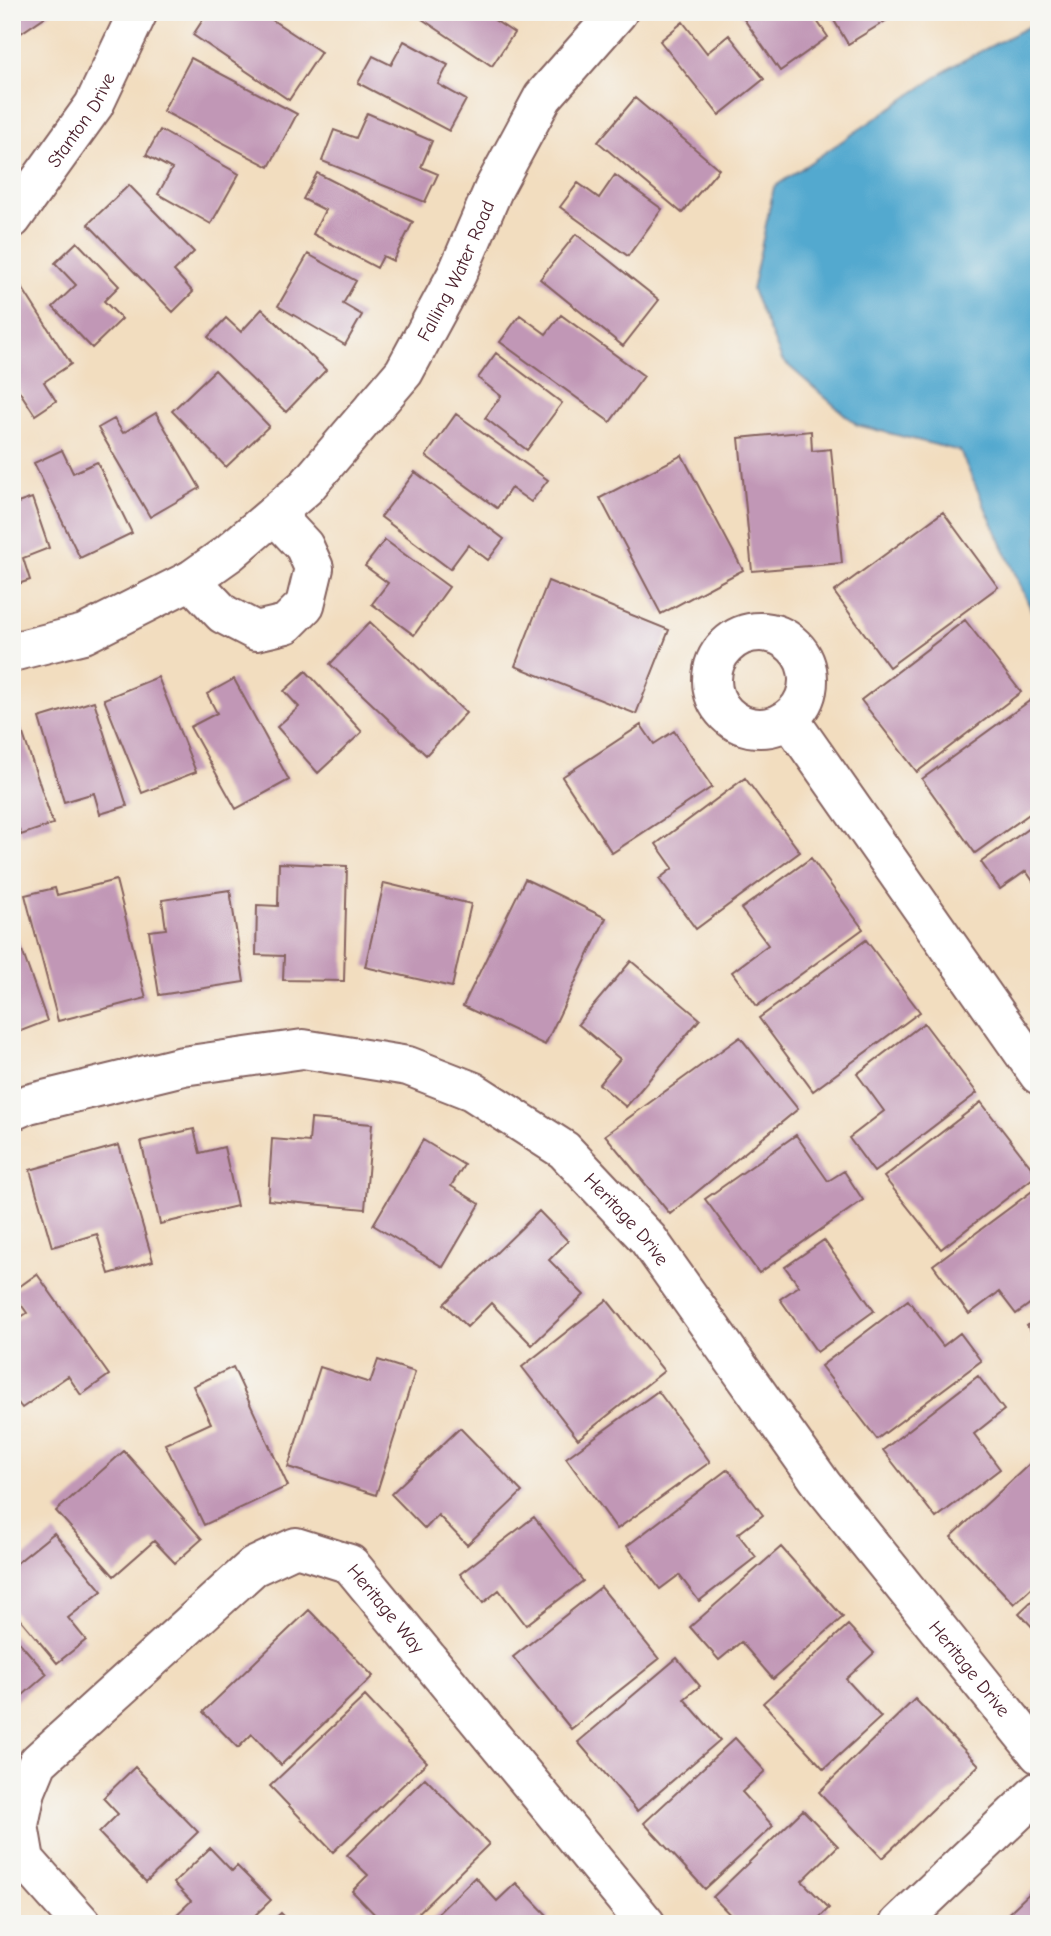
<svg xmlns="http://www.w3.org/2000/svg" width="1051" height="1936" font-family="'Comic Neue',sans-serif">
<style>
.water{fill:#52a9cf;stroke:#4e647d;stroke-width:2}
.building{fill:#c197b6}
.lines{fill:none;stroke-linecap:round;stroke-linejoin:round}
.street-casing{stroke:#85625f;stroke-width:42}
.street{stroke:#fff;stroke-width:38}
.labels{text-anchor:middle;stroke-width:5;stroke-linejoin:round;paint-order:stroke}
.street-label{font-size:19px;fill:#4a1f2b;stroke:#f6f6f2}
</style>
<rect width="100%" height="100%" fill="#f6f6f2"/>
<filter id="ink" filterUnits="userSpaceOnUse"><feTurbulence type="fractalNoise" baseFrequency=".0143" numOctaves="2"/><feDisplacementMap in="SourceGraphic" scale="14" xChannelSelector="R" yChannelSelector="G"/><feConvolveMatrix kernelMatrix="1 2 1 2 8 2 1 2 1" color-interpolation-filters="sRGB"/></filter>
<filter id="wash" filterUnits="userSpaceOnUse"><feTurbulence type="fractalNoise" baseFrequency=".00686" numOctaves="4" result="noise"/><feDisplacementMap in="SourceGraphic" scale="28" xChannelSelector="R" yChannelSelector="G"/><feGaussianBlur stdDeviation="1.57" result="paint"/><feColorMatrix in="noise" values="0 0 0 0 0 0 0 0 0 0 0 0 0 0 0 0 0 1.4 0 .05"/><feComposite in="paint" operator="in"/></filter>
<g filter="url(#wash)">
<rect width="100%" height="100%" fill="#f2ddbf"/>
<!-- water -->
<path class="water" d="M1039,21V627L960,451L857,425L782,360L752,290L774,187L956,64Z"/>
<g id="blocks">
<!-- building -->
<path class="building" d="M12,12H52L12,39Z
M208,12H260L321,52L289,100L193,35Z
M426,12H494L490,17L514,33L492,66L422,19Z
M739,12H811L828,37L780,71Z
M829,12H900L848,44Z
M683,22L707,53L729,35L764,79L719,115L660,41Z
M404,41L448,65L438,84L466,100L449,131L358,83L373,56L391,65Z
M191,58L297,114L269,167L163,111Z
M635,98L719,169L682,213L598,142Z
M367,113L432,141L421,167L438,174L425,202L322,161L334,130L356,138Z
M160,130L239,174L211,224L158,194L172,169L146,155Z
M317,173L413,222L393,261L383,256L377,268L313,234L325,210L303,199Z
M615,175L662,209L628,256L560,207L578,183L599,198Z
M129,185L194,252L174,271L193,292L173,312L88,224Z
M576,234L659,300L623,346L540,279Z
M77,242L119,286L104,301L122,319L92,348L53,307L76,285L55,263Z
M308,254L356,281L343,304L362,315L345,345L278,306Z
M21,286L71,364L44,382L56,401L35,415L12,380V291Z
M262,309L326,370L286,412L208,337L226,318L241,332Z
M520,315L546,334L561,315L644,376L610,422L500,342Z
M496,353L562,403L527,450L485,418L501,396L478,378Z
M215,370L269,426L226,467L172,411Z
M156,413L200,488L150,517L98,428L114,419L123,433Z
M456,414L548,480L531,502L511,488L497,508L426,456Z
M811,431L812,451L831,449L842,563L752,571L739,438Z
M62,450L73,473L97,462L132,533L80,558L34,463Z
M682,455L743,570L661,614L600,498Z
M415,472L504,539L488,560L468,545L450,569L381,517Z
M32,498L49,548L23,558L30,580L12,586V505Z
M943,512L998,587L889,667L834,592Z
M385,540L449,587L414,635L372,604L388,583L365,566Z
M548,581L669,630L636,714L515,666Z
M965,620L1021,692L917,772L861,700Z
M370,622L466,713L426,755L330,664Z
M306,671L362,732L318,773L277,727L299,707L284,691Z
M158,677L196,772L142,793L104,699Z
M234,679L289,780L236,809L190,727L217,713L207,694Z
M1039,694V807L975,853L922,779Z
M94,701L127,806L100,814L94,793L64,802L39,718Z
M20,725L53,824L21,835L12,813V727Z
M641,725L654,744L674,731L712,787L612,853L562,777Z
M745,778L800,852L696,929L659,879L673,868L656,844Z
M1039,821V890L1026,871L1000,889L981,862Z
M811,858L863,929L757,1006L732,972L768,945L741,909Z
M279,863L347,866L344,981L283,980L284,956L256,955L257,905L278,906Z
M525,879L606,918L545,1045L463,1006Z
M116,880L146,998L58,1021L25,895L55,888L57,895Z
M384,883L471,904L452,987L365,967Z
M230,890L244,982L159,995L149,931L166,929L162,900Z
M13,925L47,1021L13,1034L12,1032Z
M866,940L920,1012L813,1091L759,1018Z
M631,961L700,1019L626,1107L599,1084L620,1059L578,1024Z
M924,1023L977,1093L874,1172L849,1138L884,1111L857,1074Z
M740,1037L798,1109L670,1214L605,1135Z
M981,1102L1037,1175L941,1249L884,1177Z
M311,1119L372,1124L365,1209L268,1200L272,1139L309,1142Z
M194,1129L200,1153L224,1147L237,1206L160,1224L141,1141Z
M796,1135L828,1181L844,1171L863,1200L759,1273L705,1199Z
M423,1140L464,1165L451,1186L480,1204L443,1267L373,1225Z
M119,1145L153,1261L109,1274L97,1234L52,1247L30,1170Z
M1039,1186V1297L1016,1314L999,1292L969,1314L933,1265Z
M539,1211L568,1241L549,1260L584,1295L532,1345L491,1303L467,1327L444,1304Z
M824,1240L874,1311L817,1352L780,1299L799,1286L785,1267Z
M37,1274L109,1375L81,1395L68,1376L22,1408L12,1395V1323L27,1313L12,1292Z
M607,1300L664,1371L578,1439L522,1367Z
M908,1300L943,1346L960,1333L981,1361L877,1439L821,1366Z
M1039,1316V1341L1027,1326Z
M378,1360L415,1372L376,1495L288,1467L320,1367L370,1383Z
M233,1367L288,1486L204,1525L165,1444L211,1423L193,1386Z
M978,1376L1004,1410L974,1434L1000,1469L936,1518L883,1450Z
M658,1391L710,1462L617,1529L566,1458Z
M460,1428L522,1492L467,1545L438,1515L425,1529L391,1494Z
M124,1451L202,1539L175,1563L154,1541L114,1576L56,1511Z
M1039,1455V1581L1014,1604L951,1537Z
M728,1469L763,1515L738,1534L756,1557L699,1601L679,1575L660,1589L627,1546Z
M534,1517L583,1581L526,1625L499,1590L483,1603L460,1574Z
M54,1533L102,1591L68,1618L86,1640L57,1663L12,1609V1567Z
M781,1547L843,1617L773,1679L741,1642L719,1660L690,1627Z
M601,1587L659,1659L571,1729L513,1657Z
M1039,1594V1634L1019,1613Z
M309,1610L373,1676L281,1765L252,1734L238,1748L203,1712Z
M848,1625L874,1653L846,1679L881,1717L824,1769L763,1703Z
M12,1634L47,1674L14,1703L12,1701Z
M677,1658L700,1686L684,1699L720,1740L637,1811L578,1742Z
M365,1696L427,1762L333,1852L270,1786Z
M915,1699L979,1765L882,1858L819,1792Z
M735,1738L765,1771L742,1792L773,1826L705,1889L644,1823Z
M135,1767L198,1832L146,1882L99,1833L118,1814L103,1798Z
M425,1778L489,1844L407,1924H384L352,1891L368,1875L347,1855Z
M803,1810L838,1846L802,1881L829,1908L813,1924H739L713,1897Z
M210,1848L232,1871L237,1866L271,1900L246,1924H178L173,1918L191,1901L174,1883Z
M475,1877L497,1901L516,1883L550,1918L544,1924H427Z
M1039,1884V1924H997Z
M281,1913L292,1924H269Z"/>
</g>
</g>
<g filter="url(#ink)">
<use href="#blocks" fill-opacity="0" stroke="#85625f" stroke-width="2"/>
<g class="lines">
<!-- street casing -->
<g class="street-casing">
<g id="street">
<path id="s1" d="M12,219L94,105L138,12"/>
<path d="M191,580L223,614L256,631L286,624L305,605L314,568L304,546L275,515"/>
<circle cx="760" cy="680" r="48"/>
<path id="s2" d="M12,652L84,634L191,580L229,553L306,487L404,372L457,274L494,188L543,97L618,12"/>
<path d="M790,720L1039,1075"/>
<path id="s3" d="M12,1111L28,1104L183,1066L303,1049L408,1066L472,1091L564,1150L648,1239L823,1486L1039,1754"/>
<path id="s4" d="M82,1924L25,1860L19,1825L26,1791L38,1762L253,1567L296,1547L350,1564L646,1924"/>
<path d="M899,1924L1039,1791"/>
</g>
</g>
<!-- street -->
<use href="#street" class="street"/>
</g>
</g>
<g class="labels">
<!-- street labels -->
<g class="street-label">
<text dy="7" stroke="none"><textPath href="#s1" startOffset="121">Stanton Drive</textPath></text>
<text dy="7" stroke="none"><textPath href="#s2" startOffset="607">Falling Water Road</textPath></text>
<text dy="7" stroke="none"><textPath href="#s3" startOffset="676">Heritage Drive</textPath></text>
<text dy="7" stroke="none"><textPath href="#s4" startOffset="639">Heritage Way</textPath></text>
<text dy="7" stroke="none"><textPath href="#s3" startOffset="1242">Heritage Drive</textPath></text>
</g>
</g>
<!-- margin -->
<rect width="1051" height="1936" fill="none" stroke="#f6f6f2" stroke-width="42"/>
</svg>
